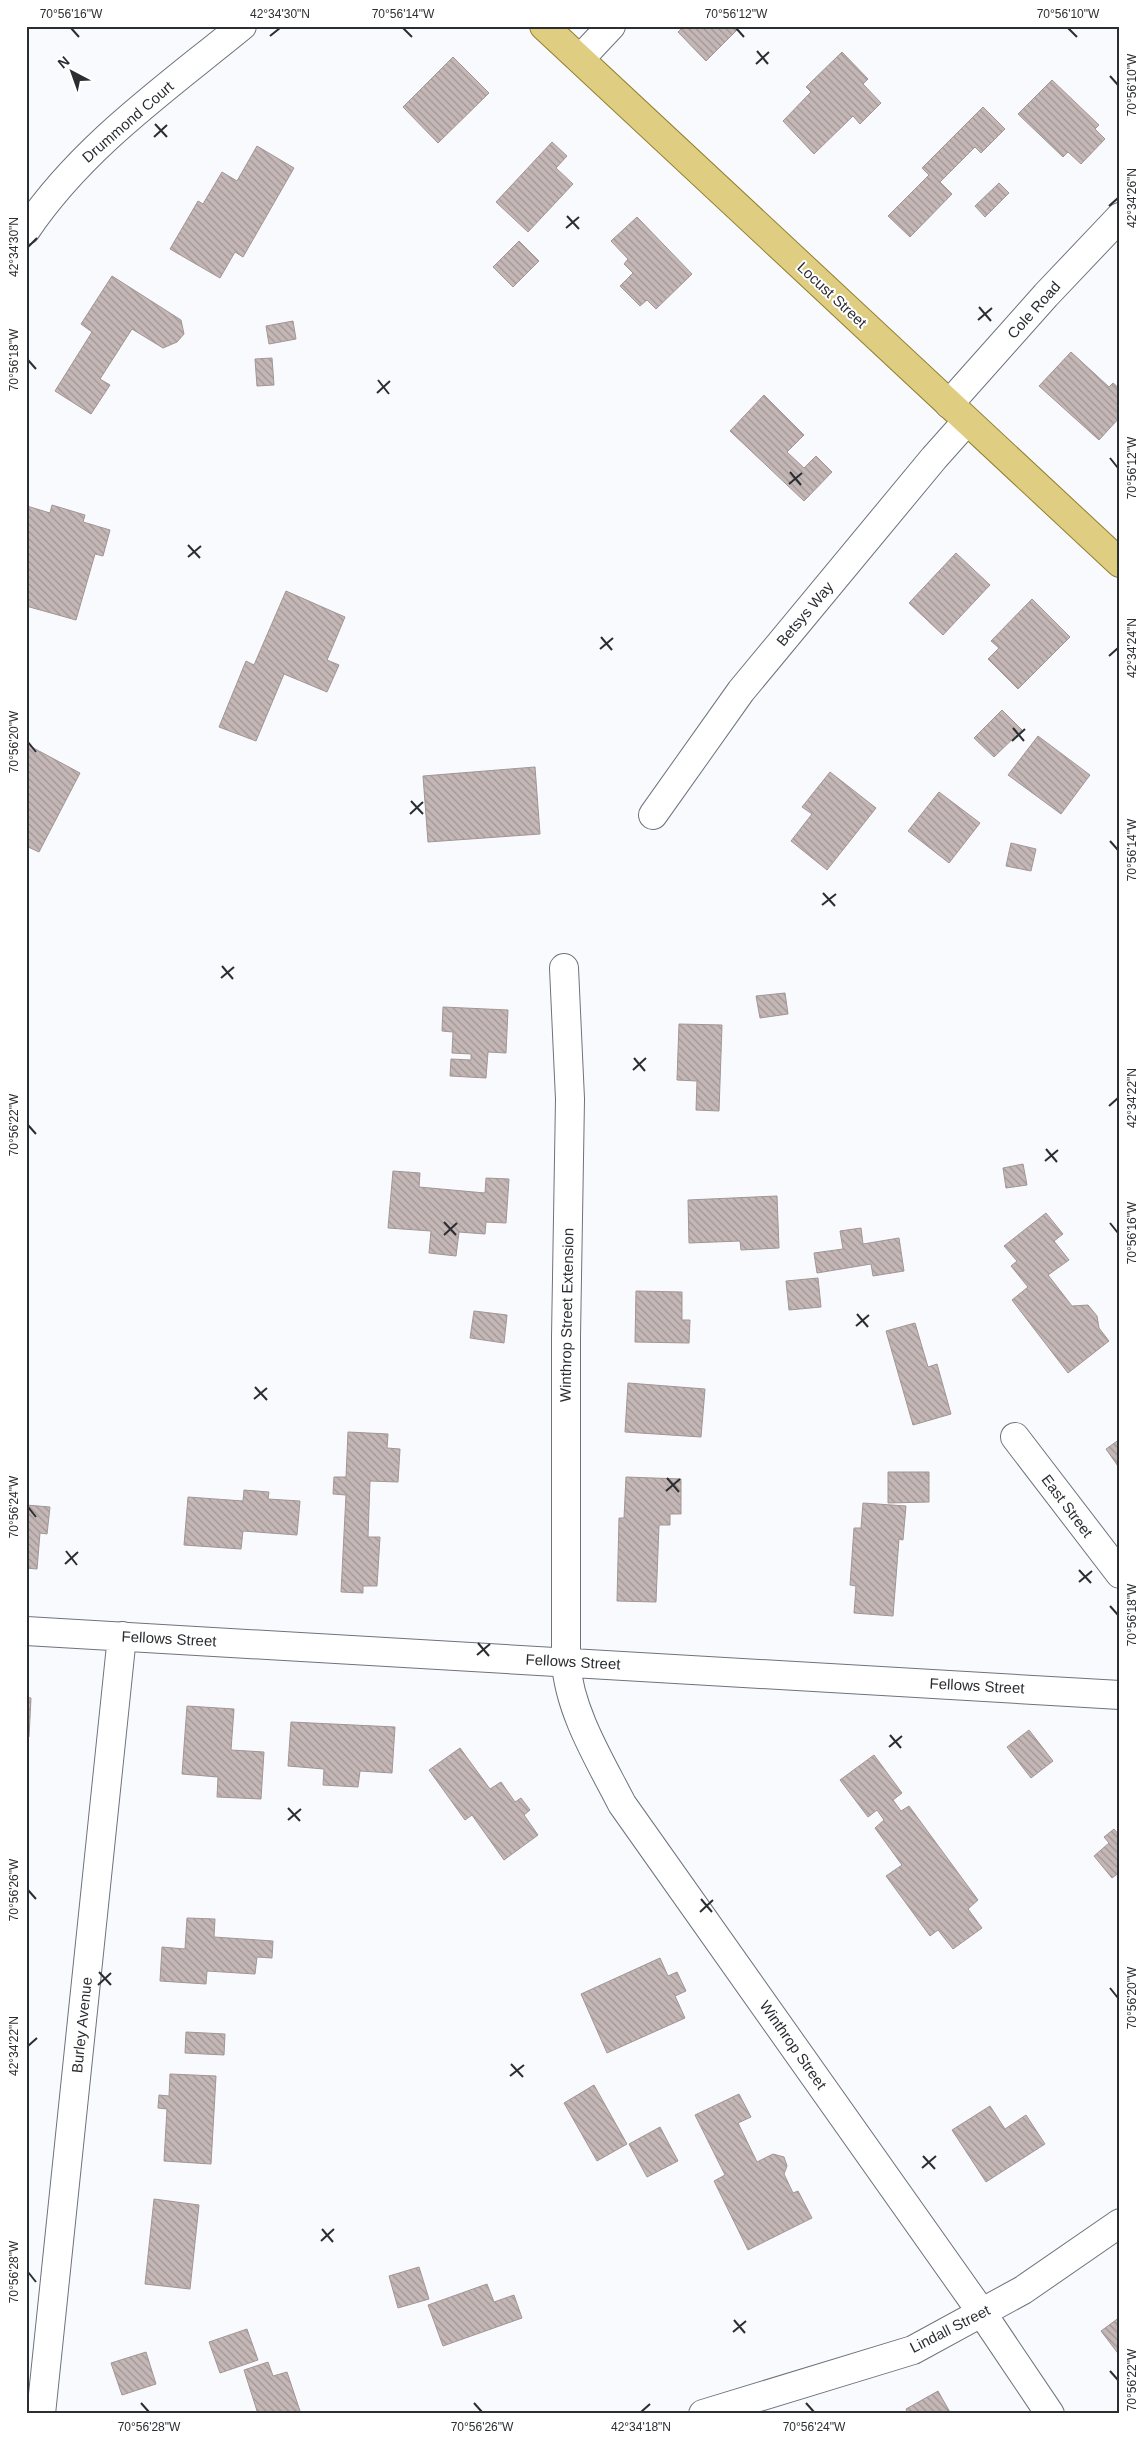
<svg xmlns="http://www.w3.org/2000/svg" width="1146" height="2440" font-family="Arial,sans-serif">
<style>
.building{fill:url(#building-back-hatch);stroke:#a29695}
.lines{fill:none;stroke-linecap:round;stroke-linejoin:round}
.minor-casing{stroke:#6d737c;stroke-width:30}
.major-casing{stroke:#927f2e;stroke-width:30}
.minor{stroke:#fff;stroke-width:28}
.major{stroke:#dfcd81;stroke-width:28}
.ticks{fill:none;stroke:#2b2e31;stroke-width:2}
.labels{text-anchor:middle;stroke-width:4;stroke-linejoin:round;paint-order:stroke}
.street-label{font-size:15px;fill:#2b2e31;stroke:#fff}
.neatline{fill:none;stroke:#2b2e31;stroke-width:2}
.ticks-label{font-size:12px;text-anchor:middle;fill:#2b2e31}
</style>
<defs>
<pattern id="building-back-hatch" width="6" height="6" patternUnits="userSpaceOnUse" patternTransform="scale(1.25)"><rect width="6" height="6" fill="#c4b7b6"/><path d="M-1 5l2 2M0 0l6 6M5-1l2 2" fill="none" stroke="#9f9595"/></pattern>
</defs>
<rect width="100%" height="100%" fill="#f8fafe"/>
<!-- building -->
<path class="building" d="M684,26H741L706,61L678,32Z
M842,52L868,79L863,84L881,103L860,124L853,116L814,154L783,121L811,92L806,87Z
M453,57L489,93L438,143L403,107Z
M1052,80L1099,125L1095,129L1105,139L1081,164L1068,152L1063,157L1018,114Z
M983,107L1005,129L981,153L975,147L940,182L952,194L910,237L888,216L929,175L922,168Z
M552,142L567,156L556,168L573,184L528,232L496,202Z
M257,146L294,168L243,257L235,252L220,278L170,249L198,201L203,204L222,172L237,181Z
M999,183L1009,193L985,217L975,206Z
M637,217L692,274L656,309L647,300L640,306L620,286L633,273L624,264L628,259L611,241Z
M519,241L539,261L513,287L493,267Z
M112,276L181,320L184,334L177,342L163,348L132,329L100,379L110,385L91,414L55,391L92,332L81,324Z
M293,321L296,339L269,344L266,326Z
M1071,352L1109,387L1113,383L1120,389V417L1099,440L1039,386Z
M272,358L274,385L257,386L255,359Z
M764,395L804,435L787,452L804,468L816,456L832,472L804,501L730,431Z
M52,505L85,515L83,522L110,530L103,556L95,554L76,620L26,606V508L27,506L50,513Z
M956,553L990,585L943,635L909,603Z
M286,591L345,617L327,660L339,665L327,692L284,674L256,741L219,727L246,661L254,665Z
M1032,599L1070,637L1018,689L988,659L999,648L991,641Z
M1002,710L1022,730L994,757L974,738Z
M1038,736L1090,775L1061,814L1008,775Z
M26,744L80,773L39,852L26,846Z
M535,767L540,834L428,842L423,776Z
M830,772L876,808L827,870L791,841L812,814L802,807Z
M939,792L980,823L949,863L908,831Z
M1011,843L1036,849L1031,871L1006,866Z
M785,993L788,1014L760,1018L756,996Z
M443,1007L508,1010L506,1053L488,1052L486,1078L450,1076L451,1059L471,1060V1054L452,1053L453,1032L442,1031Z
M679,1024L722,1025L719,1111L696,1110L697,1081L677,1080Z
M1023,1164L1027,1185L1006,1188L1003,1168Z
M393,1171L420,1173L419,1187L485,1193L486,1178L509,1179L506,1223L486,1222L485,1234L459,1232L456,1256L429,1253L431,1231L388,1228Z
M777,1196L779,1248L741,1250L740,1241L689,1243L688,1200Z
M1046,1213L1063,1234L1054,1241L1069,1260L1048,1275L1072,1306L1088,1305L1097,1316L1099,1328L1109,1341L1068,1373L1012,1300L1028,1287L1011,1266L1017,1261L1004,1246Z
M861,1228L863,1244L899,1238L904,1271L873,1276L871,1264L817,1273L814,1253L843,1249L840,1231Z
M818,1278L821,1307L789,1310L786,1281Z
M636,1291L682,1292V1320H690L689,1343L635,1342Z
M474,1311L507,1315L504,1343L470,1338Z
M915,1323L928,1367L937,1364L951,1414L913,1425L886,1331Z
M628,1383L705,1389L701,1437L625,1432Z
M348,1432L388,1434L387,1448L400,1449L398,1482L370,1481L368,1537H380L377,1586H363V1593L341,1592L346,1495L333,1494L334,1477H346Z
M1120,1439V1469L1106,1449Z
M888,1472H929V1502L888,1503Z
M626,1477L681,1479V1514H670V1525H659L656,1602L617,1601L619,1518H624Z
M244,1490L269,1492L268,1499L300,1501L297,1535L243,1531L241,1549L184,1545L188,1497L243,1501Z
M863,1503L906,1506L903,1540L899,1539L893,1616L854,1613L856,1586L850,1585L854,1528H861Z
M26,1505L50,1507L47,1534L40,1533L37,1569L26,1568Z
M26,1697L31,1698L29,1737H26Z
M187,1706L234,1709L231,1750L264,1752L261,1799L217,1797L218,1777L182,1774Z
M291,1722L395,1727L392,1773L360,1771L358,1787L323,1785L324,1769L288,1766Z
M1029,1730L1053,1761L1031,1778L1007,1747Z
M460,1748L490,1789L501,1782L515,1802L521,1798L530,1810L524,1815L538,1835L504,1860L472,1815L465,1820L429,1770Z
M874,1755L902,1793L893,1800L901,1811L909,1806L978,1900L968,1909L982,1928L953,1949L938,1930L930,1936L886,1876L902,1865L875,1828L884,1820L877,1810L868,1817L840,1780Z
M1114,1829L1120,1836V1872L1112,1878L1094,1856L1109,1843L1104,1837Z
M187,1918L215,1919L214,1937L273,1941L272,1958L257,1957L255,1974L207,1971L206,1984L160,1981L162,1947L185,1949Z
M660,1958L668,1976L677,1972L686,1991L675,1996L685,2018L607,2053L581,1994Z
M186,2032L225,2034L224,2055L185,2053Z
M170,2074L216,2076L211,2164L164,2161L167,2109L158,2108L159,2095L169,2096Z
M594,2085L627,2144L597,2161L564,2103Z
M739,2094L751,2117L738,2123L757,2162L773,2154L784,2157L787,2166L784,2174L793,2193L798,2191L812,2218L748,2250L714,2181L725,2175L695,2115Z
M990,2106L1005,2129L1026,2115L1045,2144L986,2182L952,2130Z
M660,2127L678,2161L647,2177L629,2144Z
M154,2199L199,2205L190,2289L145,2284Z
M419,2267L429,2299L398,2308L389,2276Z
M487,2284L494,2302L514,2295L522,2318L443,2346L428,2305Z
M1120,2317V2356L1101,2331Z
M247,2329L258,2360L220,2373L209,2342Z
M146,2352L156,2384L122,2395L111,2363Z
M268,2362L273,2376L287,2372L301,2414H258L244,2370Z
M938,2391L951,2414H908L906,2409Z"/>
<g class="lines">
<!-- minor casing -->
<g class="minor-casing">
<path id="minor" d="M580,59L611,26
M26,230C82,147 165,89 242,26
M949,404L1046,295L1120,217
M653,815L741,691L934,458L967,421
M564,968L570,1099L566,1337V1662C569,1711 600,1761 622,1804L982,2313L1050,2414
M1015,1437L1120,1574
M26,1631L1120,1695
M41,2414L122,1636
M703,2414L913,2350L1023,2290L1120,2223"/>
</g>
<!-- major casing -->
<g class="major-casing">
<path id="major" d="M544,26L1120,563"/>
</g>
<!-- minor -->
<use href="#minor" class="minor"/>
<!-- major -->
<use href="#major" class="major"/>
</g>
<!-- ticks -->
<path class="ticks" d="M71,28L79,37M403,28L412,37M736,28L744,37M1068,28L1077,37M270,36L280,28M757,51L768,64M756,64L769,52M1110,76L1118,85M155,124L167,137M154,137L167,125M1109,206L1118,198M567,216L579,229M566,228L579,217M28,247L37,238M979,307L991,321M978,320L992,308M28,360L36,369M378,380L389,394M377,393L390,381M1110,458L1118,468M790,472L801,485M789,484L802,473M188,545L200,558M188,557L201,546M601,637L612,650M600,649L613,638M1109,656L1118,648M1013,728L1024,741M1012,741L1025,729M28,742L36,752M411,801L423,814M410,814L423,802M1110,841L1118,850M823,893L835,906M822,905L836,894M222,966L233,979M221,978L234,967M634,1058L645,1071M633,1070L646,1058M1109,1106L1118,1098M28,1125L36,1134M1046,1149L1057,1162M1045,1161L1058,1150M444,1222L456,1235M1110,1223L1118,1233M444,1235L457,1223M857,1314L868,1327M856,1326L869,1315M255,1387L267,1400M254,1399L267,1388M667,1478L679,1492M666,1491L680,1479M28,1507L36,1517M66,1551L77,1565M65,1564L78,1552M1079,1570L1091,1583M1079,1582L1092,1571M1110,1606L1118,1615M478,1643L489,1656M477,1655L490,1644M890,1735L901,1748M889,1747L902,1736M288,1808L300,1821M288,1820L301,1809M28,1890L36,1899M701,1899L712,1912M700,1912L713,1900M99,1972L111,1985M98,1985L111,1973M1110,1988L1118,1998M28,2046L37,2038M511,2064L523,2077M510,2076L524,2065M923,2156L935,2169M922,2168L936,2156M322,2229L333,2242M321,2241L334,2229M28,2272L36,2282M734,2320L745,2333M733,2332L746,2321M1110,2371L1118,2380M141,2403L149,2412M474,2403L482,2412M806,2403L814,2412M641,2412L650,2404"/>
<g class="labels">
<!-- street labels -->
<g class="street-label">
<text transform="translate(128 122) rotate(-41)" y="5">Drummond Court</text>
<text transform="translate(832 295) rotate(43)" y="5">Locust Street</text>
<text transform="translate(1034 310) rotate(-48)" y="5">Cole Road</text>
<text transform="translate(805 614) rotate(-50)" y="5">Betsys Way</text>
<text transform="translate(567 1315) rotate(-89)" y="5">Winthrop Street Extension</text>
<text transform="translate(1067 1506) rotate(53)" y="5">East Street</text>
<text transform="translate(169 1639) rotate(3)" y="5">Fellows Street</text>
<text transform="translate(573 1662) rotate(3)" y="5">Fellows Street</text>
<text transform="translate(977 1686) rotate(3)" y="5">Fellows Street</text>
<text transform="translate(82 2025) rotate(-84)" y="5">Burley Avenue</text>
<text transform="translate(793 2045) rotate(55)" y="5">Winthrop Street</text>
<text transform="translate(950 2329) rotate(-27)" y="5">Lindall Street</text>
</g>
</g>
<!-- border -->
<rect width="1146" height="2440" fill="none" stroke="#ffffff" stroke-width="55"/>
<!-- north arrow -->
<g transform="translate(72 72) rotate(319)" stroke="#ffffff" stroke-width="4" paint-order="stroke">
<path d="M0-4L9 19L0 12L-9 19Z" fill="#2b2e31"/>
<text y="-8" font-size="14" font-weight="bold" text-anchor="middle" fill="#2b2e31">N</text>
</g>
<rect x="28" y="28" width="1090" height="2384" class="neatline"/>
<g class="ticks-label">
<text x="71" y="18">70°56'16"W</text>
<text x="280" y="18">42°34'30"N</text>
<text x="403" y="18">70°56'14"W</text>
<text x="736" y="18">70°56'12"W</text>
<text x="1068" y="18">70°56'10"W</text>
<text transform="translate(1132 85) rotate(-90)" y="4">70°56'10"W</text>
<text transform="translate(1132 198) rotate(-90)" y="4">42°34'26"N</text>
<text transform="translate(14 247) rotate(-90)" y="4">42°34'30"N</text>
<text transform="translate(14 360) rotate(-90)" y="4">70°56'18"W</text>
<text transform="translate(1132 468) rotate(-90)" y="4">70°56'12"W</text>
<text transform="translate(1132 648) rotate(-90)" y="4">42°34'24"N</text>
<text transform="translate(14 742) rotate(-90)" y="4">70°56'20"W</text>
<text transform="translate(1132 850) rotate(-90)" y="4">70°56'14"W</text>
<text transform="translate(1132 1098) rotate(-90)" y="4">42°34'22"N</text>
<text transform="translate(14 1125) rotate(-90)" y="4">70°56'22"W</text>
<text transform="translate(1132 1233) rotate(-90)" y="4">70°56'16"W</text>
<text transform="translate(14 1507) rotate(-90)" y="4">70°56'24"W</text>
<text transform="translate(1132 1615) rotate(-90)" y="4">70°56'18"W</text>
<text transform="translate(14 1890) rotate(-90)" y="4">70°56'26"W</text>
<text transform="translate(1132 1998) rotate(-90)" y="4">70°56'20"W</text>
<text transform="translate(14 2046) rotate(-90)" y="4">42°34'22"N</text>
<text transform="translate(14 2272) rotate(-90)" y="4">70°56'28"W</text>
<text transform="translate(1132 2380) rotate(-90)" y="4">70°56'22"W</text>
<text x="149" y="2431">70°56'28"W</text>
<text x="482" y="2431">70°56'26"W</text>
<text x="641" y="2431">42°34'18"N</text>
<text x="814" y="2431">70°56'24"W</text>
</g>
</svg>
